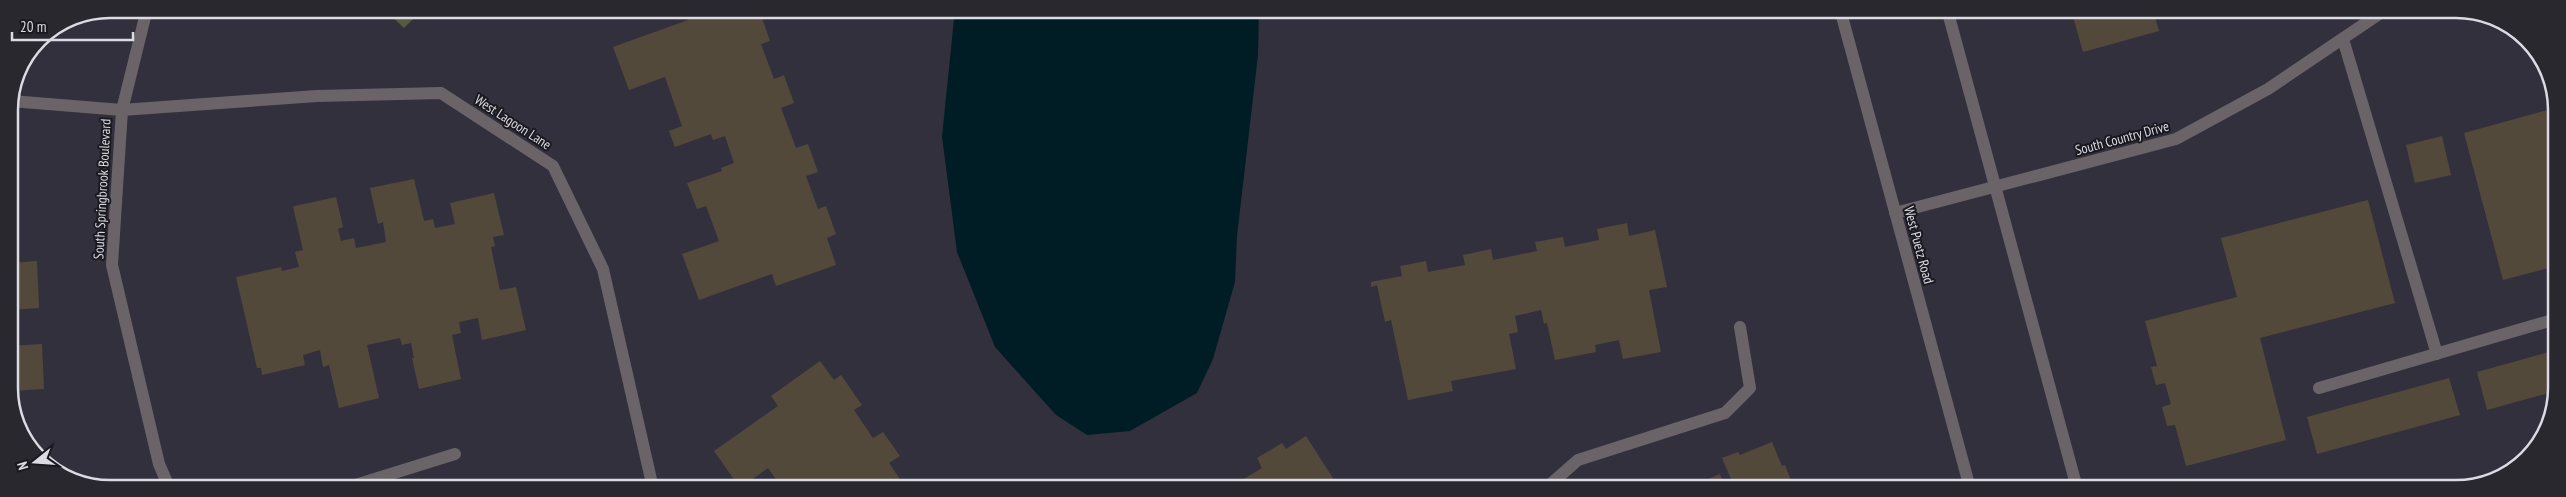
<svg xmlns="http://www.w3.org/2000/svg" width="2566" height="497" font-family="'PT Sans Narrow',sans-serif">
<style>
.green{fill:#565a40}
.water{fill:#001d25}
.building{fill:#52493b}
.lines{fill:none;stroke-linecap:round;stroke-linejoin:round}
.minor{stroke:#6a6469;stroke-width:12}
.labels{text-anchor:middle;stroke-width:4;stroke-linejoin:round;paint-order:stroke}
.street-label{font-size:14px;fill:#dcdae3;stroke:#1a191f}
.rim{fill:none;stroke:#dcdae3;stroke-width:2.5}
</style>
<rect width="100%" height="100%" fill="#33303e"/>
<!-- green -->
<path class="green" d="M384,9H423L404,28Z"/>
<!-- water -->
<path class="water" d="M955,9H1259L1258,55L1237,236L1235,282L1213,359L1197,393L1130,431L1087,435L1056,415L995,347L957,252L942,137Z"/>
<!-- building -->
<path class="building" d="M698,9H747L750,16L760,12L770,41L761,44L774,79L784,75L794,103L781,108L796,148L808,144L818,172L806,176L818,209L826,206L836,234L827,238L836,265L776,286L772,274L699,300L682,254L719,241L706,206L697,209L687,183L722,171L721,168L734,163L725,136L713,140L711,134L675,147L669,131L682,126L665,77L629,90L613,47L688,20L686,13Z
M2061,10H2153L2159,31L2083,52L2072,13L2063,16Z
M2549,77L2555,90V103L2548,78Z
M2555,108L2556,266L2503,280L2464,133Z
M2442,136L2451,175L2415,183L2406,145Z
M414,179L424,221L433,219L435,228L455,224L450,203L494,193L504,235L493,237L495,246L491,247L500,290L516,287L526,330L482,340L478,318L459,322L461,333L452,335L461,379L419,389L412,358H414L411,343L402,345L400,338L367,345L379,398L339,408L329,365L323,367L320,350L303,355L305,365L262,375L261,368H257L236,277L281,267L282,271L299,267L295,252L303,250L293,207L295,206L336,197L343,227L338,229L341,241L354,238L356,248L386,242L383,222L378,224L370,188Z
M2368,200L2395,303L2260,338L2286,440L2186,466L2175,425L2167,426L2162,407L2171,404L2165,383L2156,385L2151,367L2157,366L2145,321L2237,297L2221,238Z
M1627,223L1629,236L1655,230L1667,287L1649,290L1661,352L1623,359L1619,340L1595,345L1596,352L1555,360L1547,323L1544,324L1541,310L1515,316L1518,332L1509,334L1516,369L1451,381L1453,391L1408,400L1391,320L1385,322L1377,285L1371,287V282L1402,276L1400,266L1426,261L1428,272L1465,265L1463,255L1491,249L1493,260L1537,251L1535,242L1563,237L1565,247L1599,240L1597,229Z
M37,261L39,308L10,310V263Z
M42,344L44,389L11,391L10,346Z
M2556,350V391L2487,410L2477,372Z
M820,361L834,380L841,375L862,405L854,410L873,438L883,432L900,456L889,463L906,488H782L768,468L740,488L714,451L778,406L771,396Z
M2449,378L2460,415L2317,454L2307,417Z
M1306,436L1338,486L1336,488H1216L1228,480L1232,486L1262,468L1257,458L1282,443L1286,449Z
M1772,442L1782,466L1785,465L1794,488H1686L1720,474L1723,482L1731,479L1722,458L1738,452L1740,455Z"/>
<g class="lines">
<!-- minor -->
<path class="minor" d="M147,9L122,110L112,265L159,464L169,487
M1840,9L1970,488
M1947,9L2077,488
M2343,39L2437,354
M11,101L122,110L317,96L441,93L553,166L603,269L653,488
M1895,213L2176,139L2268,89L2385,10
M2319,388L2556,319
M349,487L455,454
M1546,488L1578,460L1725,413L1750,388L1740,327"/>
</g>
<g class="labels">
<!-- street labels -->
<g class="street-label">
<text transform="translate(513 122) rotate(33)" y="5">West Lagoon Lane</text>
<text transform="translate(2122 138) rotate(-15)" y="5">South Country Drive</text>
<text transform="translate(102 189) rotate(-87)" y="5">South Springbrook Boulevard</text>
<text transform="translate(1919 245) rotate(75)" y="5">West Puetz Road</text>
</g>
</g>
<!-- crop -->
<path d="M0 0H2566V497H0ZM110 18H2456A92 92 0 0 1 2548 110V388A92 92 0 0 1 2456 480H110A92 92 0 0 1 18 388V110A92 92 0 0 1 110 18Z" fill="#2a282f" fill-rule="evenodd"/>
<path class="rim" d="M110 18H2456A92 92 0 0 1 2548 110V388A92 92 0 0 1 2456 480H110A92 92 0 0 1 18 388V110A92 92 0 0 1 110 18Z"/>
<!-- north arrow -->
<g transform="translate(35 462) rotate(253)" stroke="#1a191f" stroke-width="4" paint-order="stroke">
<path d="M0-4L9 19L0 12L-9 19Z" fill="#dcdae3"/>
<text y="-8" font-size="14" font-weight="bold" text-anchor="middle" fill="#dcdae3">N</text>
</g>
<!-- scale -->
<path d="M12 32v8h121v-8" fill="none" stroke="#dcdae3" stroke-width="2.5"/>
<text x="20" y="32" font-size="15" fill="#dcdae3" stroke="#1a191f" stroke-width="4" paint-order="stroke">20 m</text>
</svg>
